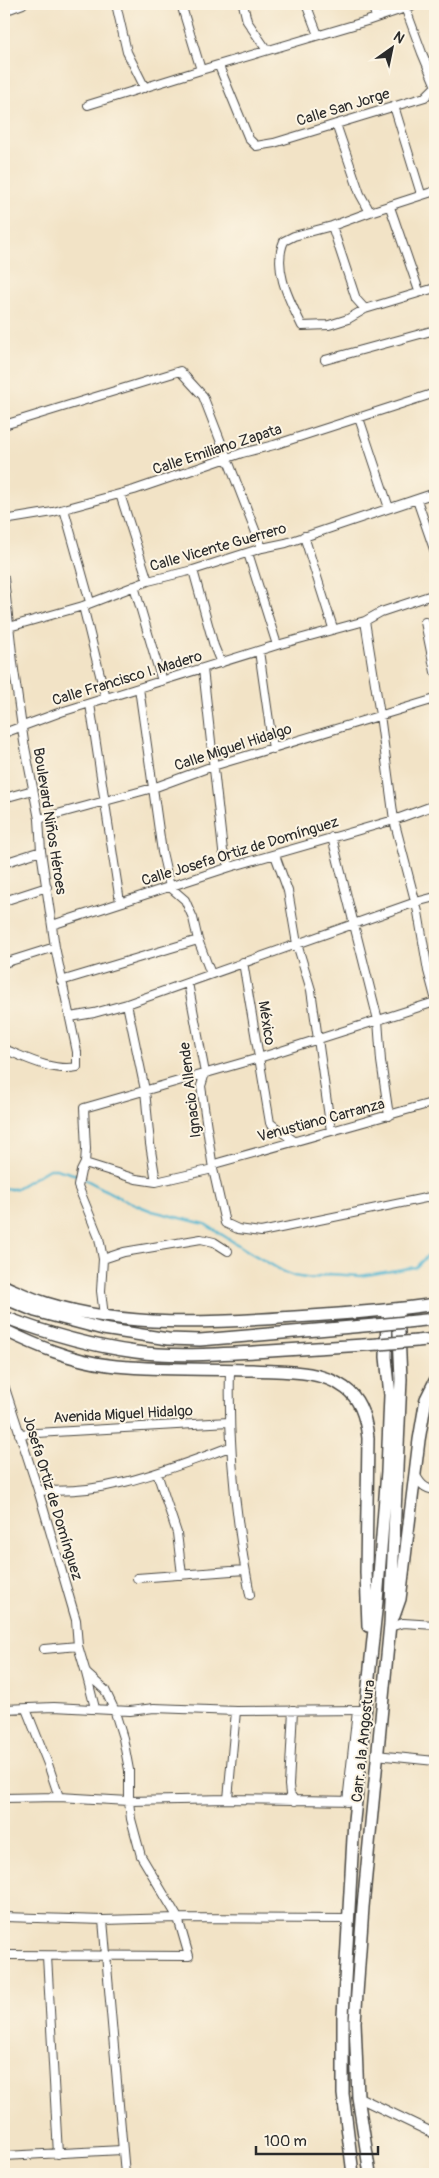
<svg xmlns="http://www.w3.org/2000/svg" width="439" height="2178" font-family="Pangolin,sans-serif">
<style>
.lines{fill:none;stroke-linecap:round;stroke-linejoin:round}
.stream{stroke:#50b4cf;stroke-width:2.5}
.minor-casing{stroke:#494742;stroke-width:10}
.tertiary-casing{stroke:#494742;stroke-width:11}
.primary-casing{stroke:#494742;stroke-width:14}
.minor{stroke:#fff;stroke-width:8}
.tertiary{stroke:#fff;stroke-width:9}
.primary{stroke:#fff;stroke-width:11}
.primary-bridge-casing{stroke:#494742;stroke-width:14;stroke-linecap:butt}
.primary-bridge{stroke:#fff;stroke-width:11}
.labels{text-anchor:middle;stroke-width:4;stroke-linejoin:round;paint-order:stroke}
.street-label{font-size:15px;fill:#2b2b2b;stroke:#fcf5e5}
</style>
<rect width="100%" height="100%" fill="#fcf5e5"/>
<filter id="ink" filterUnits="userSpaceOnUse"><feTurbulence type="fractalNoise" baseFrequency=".02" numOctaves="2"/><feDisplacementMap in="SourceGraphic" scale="10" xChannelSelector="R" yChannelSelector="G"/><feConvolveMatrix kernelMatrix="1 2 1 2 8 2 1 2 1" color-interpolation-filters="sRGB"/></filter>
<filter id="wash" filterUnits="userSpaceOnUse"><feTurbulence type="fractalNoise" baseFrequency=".0096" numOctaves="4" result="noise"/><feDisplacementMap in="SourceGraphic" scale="20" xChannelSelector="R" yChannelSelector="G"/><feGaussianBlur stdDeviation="1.12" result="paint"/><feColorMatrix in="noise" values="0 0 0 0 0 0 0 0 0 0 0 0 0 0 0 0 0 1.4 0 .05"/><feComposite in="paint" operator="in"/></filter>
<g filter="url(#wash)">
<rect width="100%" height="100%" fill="#f2e3c6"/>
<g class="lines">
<!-- stream -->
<path class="stream" d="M4,1189H15L49,1169H56L77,1175L124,1200L152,1211L205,1224L251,1253L284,1272L294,1276L312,1279L329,1274L360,1276L416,1267L435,1248"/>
</g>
</g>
<g filter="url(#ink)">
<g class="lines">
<!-- minor casing -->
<g class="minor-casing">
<path id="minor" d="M116,4L127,52L145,88
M181,4L201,70
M243,4L247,21L266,49
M306,4L318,35
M372,4L376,17
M405,7L422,53L435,84
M4,11L23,4
M219,66L249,139L256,146L274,143L425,97L435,87
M88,105L201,70L367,21L417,4
M394,106L421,194
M336,124L360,194L370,212
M435,191L370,212L332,226L294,236L284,241C272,269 290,301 302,326L329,325L348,319L365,309L435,288
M390,207L419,291
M332,226L356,299L365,309
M325,360L435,330
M359,418L389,508
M4,425L180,371L203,396L262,548
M120,494L148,581
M417,500L435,552
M64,509L90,602
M4,520L53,512L134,490L242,453L274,445L435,393
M304,536L333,628
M248,553L277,645
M193,570L214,646L221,663
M4,578L13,663L24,742L39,819L41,851L55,947L77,1052V1067C53,1072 26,1058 4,1049
M134,586L162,681
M83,606L106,699
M365,621L380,715L394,820L418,912L428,971L435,997
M425,622L435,672
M9,627L83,606L148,581L193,570L262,548L286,543L435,493
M259,651L273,749
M203,669L223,851L230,867
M139,688L162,852L170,887L185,900L193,918L198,940L211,974
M90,704L120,902
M4,733L61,712L277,645L365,621L381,612L435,594
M4,798L33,790
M39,819L153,788L213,766L435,699
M332,837L378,1020L381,1061L389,1116
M275,855L288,891L297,944L311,990L331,1131
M4,863L41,851
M4,901L47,887
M52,925L230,867L394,820L435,805
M243,962L270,1123L294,1141
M4,963L55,947
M61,981L198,940
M188,983L205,1073L201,1086L213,1169L225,1223L238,1229L261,1232L435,1196
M70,1017L94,1013L127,1004L416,902L435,897
M85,1163L136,1179L156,1182L150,1144L145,1090L127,1004
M214,1164L435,1102
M156,1182L213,1169
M103,1259L124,1252L201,1239L214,1242L228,1251
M104,1316L101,1291L103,1259L99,1238L78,1186L81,1171L85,1163L86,1149L84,1108L259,1058L435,1002
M230,1370C228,1448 235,1518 250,1595
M4,1385L38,1490L76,1620L78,1646L86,1673L105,1690L114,1709L123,1738L129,1770V1801L131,1819L141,1856L178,1918L189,1956L4,1955
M19,1434L229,1422
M157,1473L177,1533L182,1575
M415,1474C420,1483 424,1489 435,1490
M38,1490C105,1496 169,1469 230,1447
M137,1578L245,1570
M390,1627L403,1623L435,1625
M44,1649L78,1646
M86,1673L95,1708
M4,1709L54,1707L130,1711L154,1708L236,1711L365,1710
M26,1709L48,1764L59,1797
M293,1710L289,1785L290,1794L295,1801
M376,1755L435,1761
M4,1798L59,1797L129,1801L228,1799L356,1801
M228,1799L236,1711
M347,1802L357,1711
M4,1917L103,1920L178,1918L348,1919
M103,1920L125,2174
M47,1956L58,2154
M4,2156L122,2150"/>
</g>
<!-- tertiary casing -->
<g class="tertiary-casing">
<path id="tertiary" d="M358,2097L435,2134"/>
</g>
<!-- primary casing -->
<g class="primary-casing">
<path id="primary" d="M4,1286C18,1292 32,1299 46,1303C127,1328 211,1323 295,1317C342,1314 389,1311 435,1304
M4,1298L35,1311L103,1329L168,1339L200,1340L375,1325
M4,1317C46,1333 91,1346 136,1352C175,1357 214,1354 254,1352C296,1349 337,1347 379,1344
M406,1322L435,1319
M4,1330C37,1346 70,1360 108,1365C155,1371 205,1368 252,1370C283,1372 319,1369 345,1388C361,1399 366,1419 368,1438L366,1572L368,1626
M417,1341L435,1339
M394,1616L400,1599L419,1440L426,1399L435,1381
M353,2174L343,2094V2016L354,1820L377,1601L387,1471L390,1395L386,1357L387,1311
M370,2174L358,2097L355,2022L363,1907L390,1624L401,1379L398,1310"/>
</g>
<!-- minor -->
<use href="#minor" class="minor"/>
<!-- tertiary -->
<use href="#tertiary" class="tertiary"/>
<!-- primary -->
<use href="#primary" class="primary"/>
<!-- primary-bridge casing -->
<g class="primary-bridge-casing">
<path id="primary-bridge" d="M375,1325L406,1322
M379,1344L417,1341"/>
</g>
<!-- primary-bridge -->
<use href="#primary-bridge" class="primary-bridge"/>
</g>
</g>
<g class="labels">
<!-- street labels -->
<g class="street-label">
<text transform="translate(343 107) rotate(-17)" y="5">Calle San Jorge</text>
<text transform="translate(217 449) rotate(-18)" y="5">Calle Emiliano Zapata</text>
<text transform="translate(218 547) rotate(-16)" y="5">Calle Vicente Guerrero</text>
<text transform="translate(127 678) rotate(-17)" y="5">Calle Francisco I. Madero</text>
<text transform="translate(233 747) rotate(-18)" y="5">Calle Miguel Hidalgo</text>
<text transform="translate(50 821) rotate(81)" y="5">Boulevard Niños Héroes</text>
<text transform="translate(240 851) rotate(-17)" y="5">Calle Josefa Ortiz de Domínguez</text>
<text transform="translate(267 1023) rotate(81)" y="5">México</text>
<text transform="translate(190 1090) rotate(-97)" y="5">Ignacio Allende</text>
<text transform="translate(321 1120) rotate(-15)" y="5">Venustiano Carranza</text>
<text transform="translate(123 1414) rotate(-3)" y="5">Avenida Miguel Hidalgo</text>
<text transform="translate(53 1498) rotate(73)" y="5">Josefa Ortiz de Domínguez</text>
<text transform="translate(363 1741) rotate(-84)" y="5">Carr. a la Angostura</text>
</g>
</g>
<!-- margin -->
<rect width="439" height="2178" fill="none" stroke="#fcf5e5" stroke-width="20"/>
<!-- north arrow -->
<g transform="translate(392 48) rotate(33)" stroke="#fcf5e5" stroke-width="4" paint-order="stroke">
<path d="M0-4L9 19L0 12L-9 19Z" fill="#2b2b2b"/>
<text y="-8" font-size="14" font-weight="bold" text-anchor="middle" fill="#2b2b2b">N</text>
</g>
<!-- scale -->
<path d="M256 2146v8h122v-8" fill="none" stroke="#2b2b2b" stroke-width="2.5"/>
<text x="264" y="2146" font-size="15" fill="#2b2b2b" stroke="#fcf5e5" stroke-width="4" paint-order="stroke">100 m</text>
</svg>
